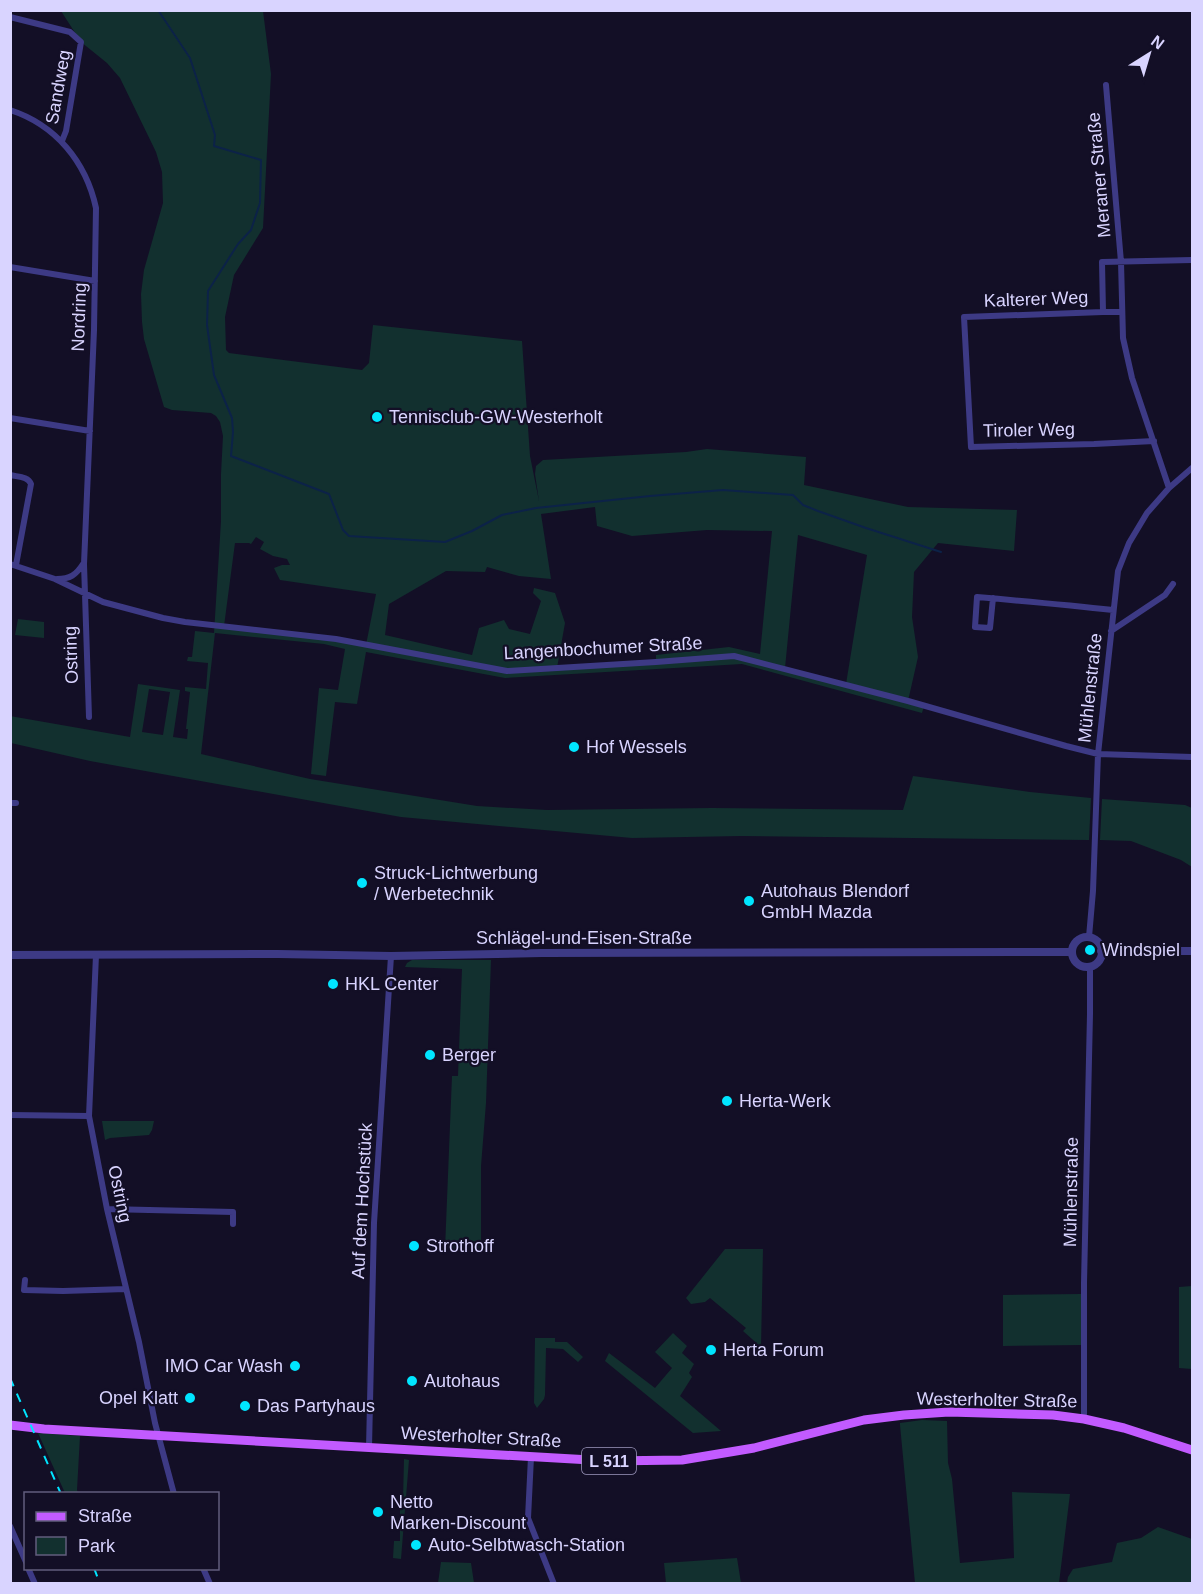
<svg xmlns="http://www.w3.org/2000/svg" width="1203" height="1594" font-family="Arial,sans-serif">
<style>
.green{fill:#12302f;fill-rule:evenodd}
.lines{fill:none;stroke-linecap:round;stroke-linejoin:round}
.stream{stroke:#0c2248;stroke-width:2}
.minor{stroke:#3d3a85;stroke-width:6}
.tertiary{stroke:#3d3a85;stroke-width:8}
.primary{stroke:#c25bff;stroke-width:9}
.rail{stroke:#00e5ff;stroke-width:2;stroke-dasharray:9 8;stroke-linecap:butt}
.poi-dot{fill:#00e5ff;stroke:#130f26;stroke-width:2}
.labels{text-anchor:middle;stroke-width:4.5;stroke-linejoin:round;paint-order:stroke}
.shield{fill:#130f26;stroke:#9e99be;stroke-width:1.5}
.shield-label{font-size:16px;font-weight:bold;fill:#d9d4ff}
.street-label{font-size:18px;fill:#d9d4ff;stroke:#130f26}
.poi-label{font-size:18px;fill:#d9d4ff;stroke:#130f26;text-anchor:start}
</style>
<rect width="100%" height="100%" fill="#130f26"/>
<!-- green -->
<path class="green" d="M61,11H263L271,74L263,228L234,275L225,317L226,350L229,353L362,370L369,363L373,325L522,341L530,456L539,501L535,474L536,466L543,460L686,452L707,449L806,457L804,485L908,507L1017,510L1014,551L938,543L914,572L912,617L918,657L908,701L924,706L922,713L742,664L505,678L366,652L357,704L335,702L326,776L311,774L319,688L338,690L345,649L324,644L215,633L201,754L310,779L477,806L547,810L712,808L903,810L913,776L1030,792L1091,798L1089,840L741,836L632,838L401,817L90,761L11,743L10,716L130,737L138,684L180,690L173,737L187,739L188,729H186L190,692L185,691V687L206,689L208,663L187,661L188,657H192L195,631L214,633L221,521V474L223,436L220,422L216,416L211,413L172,410L164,407L144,339L142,322L141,294L144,270L163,203L162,172L156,152L120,78L107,63L81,42ZM595,507L597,526L632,536L707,530L772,531L760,654L729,647L656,655V662L557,668L565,623L555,593L534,588L533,593L541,601L530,634L509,629L504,620L479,628L472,655L385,635L389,604L446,571L485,572L487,567L519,576L551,579L541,514ZM798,535L867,555L846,684L785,668ZM256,537L264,542L260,549L273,556L287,559L290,565H282L274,568L280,580L376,594L366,645L224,626L235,543H249L251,544ZM149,689L170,692L163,735L142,732Z
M18,619L44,622V638L15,635Z
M1102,799L1185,805L1192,808V867L1181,860L1131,841L1100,840Z
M412,960H491L486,1103L481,1166V1253L445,1249L452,1076H458L462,969L405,967L407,963Z
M102,1121H154L152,1130L149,1135L110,1138L105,1140Z
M725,1249H763L761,1347L743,1331L746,1328L710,1298L705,1302L691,1304L686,1298Z
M1192,1286V1369L1179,1368V1287Z
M1081,1294V1345L1003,1346V1295Z
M673,1333L687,1346L682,1353L694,1364L689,1373L692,1377L680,1396L721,1431L693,1433L605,1361L609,1353L655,1388L672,1368L655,1352Z
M535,1338H555V1342H567L583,1357L578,1362L563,1349L546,1348L545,1395L544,1399L537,1408L534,1403Z
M922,1420L947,1421L948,1463L952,1479L960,1563L1014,1558L1012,1492L1070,1494L1059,1583H915L900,1425V1423Z
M38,1433L80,1436L77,1490L78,1493H65Z
M404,1459L409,1460L401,1559L393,1558L394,1541H400V1500H403Z
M1158,1527L1192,1539V1583H1067L1068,1577L1073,1569L1112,1562L1117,1543L1141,1538Z
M737,1558L741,1583H666L664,1563Z
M441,1562L471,1563L474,1583H438Z"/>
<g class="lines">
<!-- stream -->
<path class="stream" d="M158,10L190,58L215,135L214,146L261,160L260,203L251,230L238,244L208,291L207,325L214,375L232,418L233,432L231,456L329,494L343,530L349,536L445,542L472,531L502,515L536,508L650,496L723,490L793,495L803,505L818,511L866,528L941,552"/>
<!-- minor -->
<path class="minor" d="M10,17L70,32L81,42L66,131L62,141
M1106,85L1121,262L1123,338L1132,378L1169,488
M10,110C56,125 86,162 96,208L94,330L84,564L89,717
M10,267L95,281
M1103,312L964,317L971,447L1094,444L1154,441
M1122,312H1103L1102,262L1192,260
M10,418L90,431
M10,475C18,477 28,476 31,484L16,565
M10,564L55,579L103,602L163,618L185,622L336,639L507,671L656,662L734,656L908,701L1066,746L1098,754L1192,757
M57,579C70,579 76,575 83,564
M993,598L990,628L975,627L977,597C1023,601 1068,605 1113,610
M1111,631L1165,595L1173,584
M10,803H16
M1089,937L1093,891L1098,754L1118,571L1129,543L1147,513L1169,488L1192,468
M96,955L89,1116L107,1209L139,1342L155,1423L174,1494
M10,1115L89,1116
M107,1209L233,1212V1224
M25,1280L24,1290L63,1291L126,1289
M1084,1419V1283L1090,1014V966
M369,1448L374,1223L391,956
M531,1457L528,1518L554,1584
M10,1526L26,1562
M28,1568L35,1584
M203,1568L210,1584"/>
<!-- tertiary -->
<path class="tertiary" d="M1072 952a15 15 0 1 1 30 0a15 15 0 1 1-30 0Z
M1101,951H1192
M10,955L278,954L391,956L542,953L1072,952"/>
<!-- primary -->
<path class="primary" d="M10,1425L44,1429L608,1461L682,1460L754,1448L864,1420L904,1415L949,1412L1053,1415L1084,1419L1124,1428L1192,1450"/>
<!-- rail -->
<path class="rail" d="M10,1378L61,1494
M94,1568L100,1584"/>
</g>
<!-- markers -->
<g class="poi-dot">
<circle cx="377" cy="417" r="6"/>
<circle cx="574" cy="747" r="6"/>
<circle cx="362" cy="883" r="6"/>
<circle cx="749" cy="901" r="6"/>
<circle cx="1090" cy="950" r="6"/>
<circle cx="333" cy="984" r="6"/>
<circle cx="430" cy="1055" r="6"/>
<circle cx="727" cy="1101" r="6"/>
<circle cx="414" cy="1246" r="6"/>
<circle cx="711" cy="1350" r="6"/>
<circle cx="295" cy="1366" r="6"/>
<circle cx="412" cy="1381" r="6"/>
<circle cx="190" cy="1398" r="6"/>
<circle cx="245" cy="1406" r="6"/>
<circle cx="378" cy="1512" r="6"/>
<circle cx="416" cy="1545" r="6"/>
</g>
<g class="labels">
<!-- shield labels -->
<rect class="shield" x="582" y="1448" width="54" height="26" rx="4.5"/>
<g class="shield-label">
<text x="609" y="1467">L 511</text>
</g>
<!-- street labels -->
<g class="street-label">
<text transform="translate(58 87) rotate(-80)" y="6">Sandweg</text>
<text transform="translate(1099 175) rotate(-95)" y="6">Meraner Straße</text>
<text transform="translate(1036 299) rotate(-2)" y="6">Kalterer Weg</text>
<text transform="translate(79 317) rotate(-88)" y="6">Nordring</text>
<text transform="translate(1029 430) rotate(-1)" y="6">Tiroler Weg</text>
<text transform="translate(603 648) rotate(-3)" y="6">Langenbochumer Straße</text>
<text transform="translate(71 655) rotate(-92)" y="6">Ostring</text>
<text transform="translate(1090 688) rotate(-84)" y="6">Mühlenstraße</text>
<text x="584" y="944">Schlägel-und-Eisen-Straße</text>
<text transform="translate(1071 1192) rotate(-89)" y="6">Mühlenstraße</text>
<text transform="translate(120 1194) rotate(78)" y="6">Ostring</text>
<text transform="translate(362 1201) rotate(-87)" y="6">Auf dem Hochstück</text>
<text transform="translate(997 1400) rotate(1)" y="6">Westerholter Straße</text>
<text transform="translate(481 1437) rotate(3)" y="6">Westerholter Straße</text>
</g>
<!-- poi labels -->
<g class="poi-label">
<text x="389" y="423">Tennisclub-GW-Westerholt</text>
<text x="586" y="753">Hof Wessels</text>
<text x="374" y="879">Struck-Lichtwerbung<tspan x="374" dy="21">/ Werbetechnik</tspan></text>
<text x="761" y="897">Autohaus Blendorf<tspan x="761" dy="21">GmbH Mazda</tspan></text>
<text x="1102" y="956">Windspiel</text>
<text x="345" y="990">HKL Center</text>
<text x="442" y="1061">Berger</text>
<text x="739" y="1107">Herta-Werk</text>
<text x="426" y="1252">Strothoff</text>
<text x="723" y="1356">Herta Forum</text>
<text x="283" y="1372" text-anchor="end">IMO Car Wash</text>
<text x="424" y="1387">Autohaus</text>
<text x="178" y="1404" text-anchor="end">Opel Klatt</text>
<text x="257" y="1412">Das Partyhaus</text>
<text x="390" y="1508">Netto<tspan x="390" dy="21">Marken-Discount</tspan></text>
<text x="428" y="1551">Auto-Selbtwasch-Station</text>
</g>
</g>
<!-- border -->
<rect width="1203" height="1594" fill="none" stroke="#d9d4ff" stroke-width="24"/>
<!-- legend -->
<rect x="24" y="1492" width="195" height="78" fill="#130f26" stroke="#625e7d" stroke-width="1.5"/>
<rect x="36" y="1512" width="30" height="9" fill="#c25bff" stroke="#625e7d" stroke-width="1.5"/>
<text x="78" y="1522" font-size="18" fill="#d9d4ff">Straße</text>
<rect x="36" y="1537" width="30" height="18" fill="#12302f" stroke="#625e7d" stroke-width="1.5"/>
<text x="78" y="1552" font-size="18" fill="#d9d4ff">Park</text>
<!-- north arrow -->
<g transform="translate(1149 54) rotate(37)" stroke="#130f26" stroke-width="4.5" paint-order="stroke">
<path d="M0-4.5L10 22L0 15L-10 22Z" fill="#d9d4ff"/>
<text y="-9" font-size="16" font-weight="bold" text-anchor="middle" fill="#d9d4ff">N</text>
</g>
</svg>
